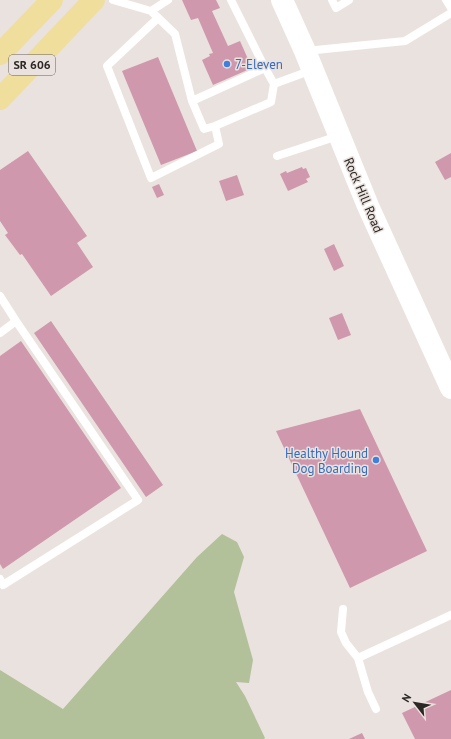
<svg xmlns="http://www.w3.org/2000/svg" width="451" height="739" font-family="'PT Sans',sans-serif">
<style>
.green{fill:#b2c19a}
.building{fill:#d098ac}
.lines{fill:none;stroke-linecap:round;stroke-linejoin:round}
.lane{stroke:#fff;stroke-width:8}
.secondary{stroke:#fff;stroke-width:22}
.primary{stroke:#efde9c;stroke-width:22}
.shop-dot{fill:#3f7fe0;stroke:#eae2de;stroke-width:1.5}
.labels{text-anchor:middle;stroke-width:3;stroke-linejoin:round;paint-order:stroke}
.shield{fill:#eae2de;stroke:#645f5c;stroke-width:1}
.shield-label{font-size:12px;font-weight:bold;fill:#2a2725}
.shop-label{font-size:13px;fill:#366cbe;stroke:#eae2de;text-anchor:start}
.street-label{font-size:13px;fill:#2a2725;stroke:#eae2de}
</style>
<rect width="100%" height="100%" fill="#eae2de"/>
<!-- green -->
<path class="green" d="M222,534L237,542L244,557L234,592L253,660L249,683L236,682L245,696L265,738L264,739H0V670L63,709L197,557Z"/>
<!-- building -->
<path class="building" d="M182,0H216L220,8L212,11L228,46L240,41L252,68L213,85L202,60L210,56L209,54L213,53L198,18L191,20Z
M158,57L197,151L161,165L122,71Z
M28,151L87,236L77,243L93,267L51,296L22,254L20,255L5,235L8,233L0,221V170Z
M451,153V177L445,180L435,162Z
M302,167L303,169L306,168L310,177L306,179L308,182L288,191L280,174L286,171L287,173Z
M237,175L244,195L226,201L219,181Z
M159,184L164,195L157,198L152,187Z
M334,244L344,266L334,271L324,249Z
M342,313L351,335L338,340L329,318Z
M51,321L163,485L146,497L34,333Z
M21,341L121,488L3,569L0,564V356Z
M360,409L427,551L350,588L276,431Z
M451,690V739H415L402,713Z
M362,733L365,739H349Z"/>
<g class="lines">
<!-- lane -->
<path class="lane" d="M113,0L151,11L168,0
M231,0L265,68
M332,0L336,8L349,0
M446,0L451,8
M151,11L175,34L192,101
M158,18L107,66L151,178L219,144L215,126
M306,51L405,41L451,13
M274,84L265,68L192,101L204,129L215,126L271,102L274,84L312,70
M277,156L338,136
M0,296L16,321L138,500L3,585L0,579
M0,333L16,321
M343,609L341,632L346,643L358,658L368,692L376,709
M358,658L451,615"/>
<!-- secondary -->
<path class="secondary" d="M282,0L305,51L368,206L451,388"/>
<!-- primary -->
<path class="primary" d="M0,54L52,0
M0,99L94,0"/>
</g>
<!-- markers -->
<g class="shop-dot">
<circle cx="227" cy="64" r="4"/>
<circle cx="376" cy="460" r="4"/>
</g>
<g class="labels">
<!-- shield labels -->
<rect class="shield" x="9" y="55" width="46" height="20" rx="3"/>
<g class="shield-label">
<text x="32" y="69">SR 606</text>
</g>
<!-- shop labels -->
<g class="shop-label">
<text x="235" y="69">7-Eleven</text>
<text x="368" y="458" text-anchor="end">Healthy Hound<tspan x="368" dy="15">Dog Boarding</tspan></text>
</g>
<!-- street labels -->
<g class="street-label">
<text transform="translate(364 195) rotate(67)" y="5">Rock Hill Road</text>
</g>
</g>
<!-- north arrow -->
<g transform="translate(415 703) rotate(301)" stroke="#eae2de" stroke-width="3" paint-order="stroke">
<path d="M0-3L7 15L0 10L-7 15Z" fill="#2a2725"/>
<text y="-6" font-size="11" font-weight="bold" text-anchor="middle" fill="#2a2725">N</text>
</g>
</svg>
